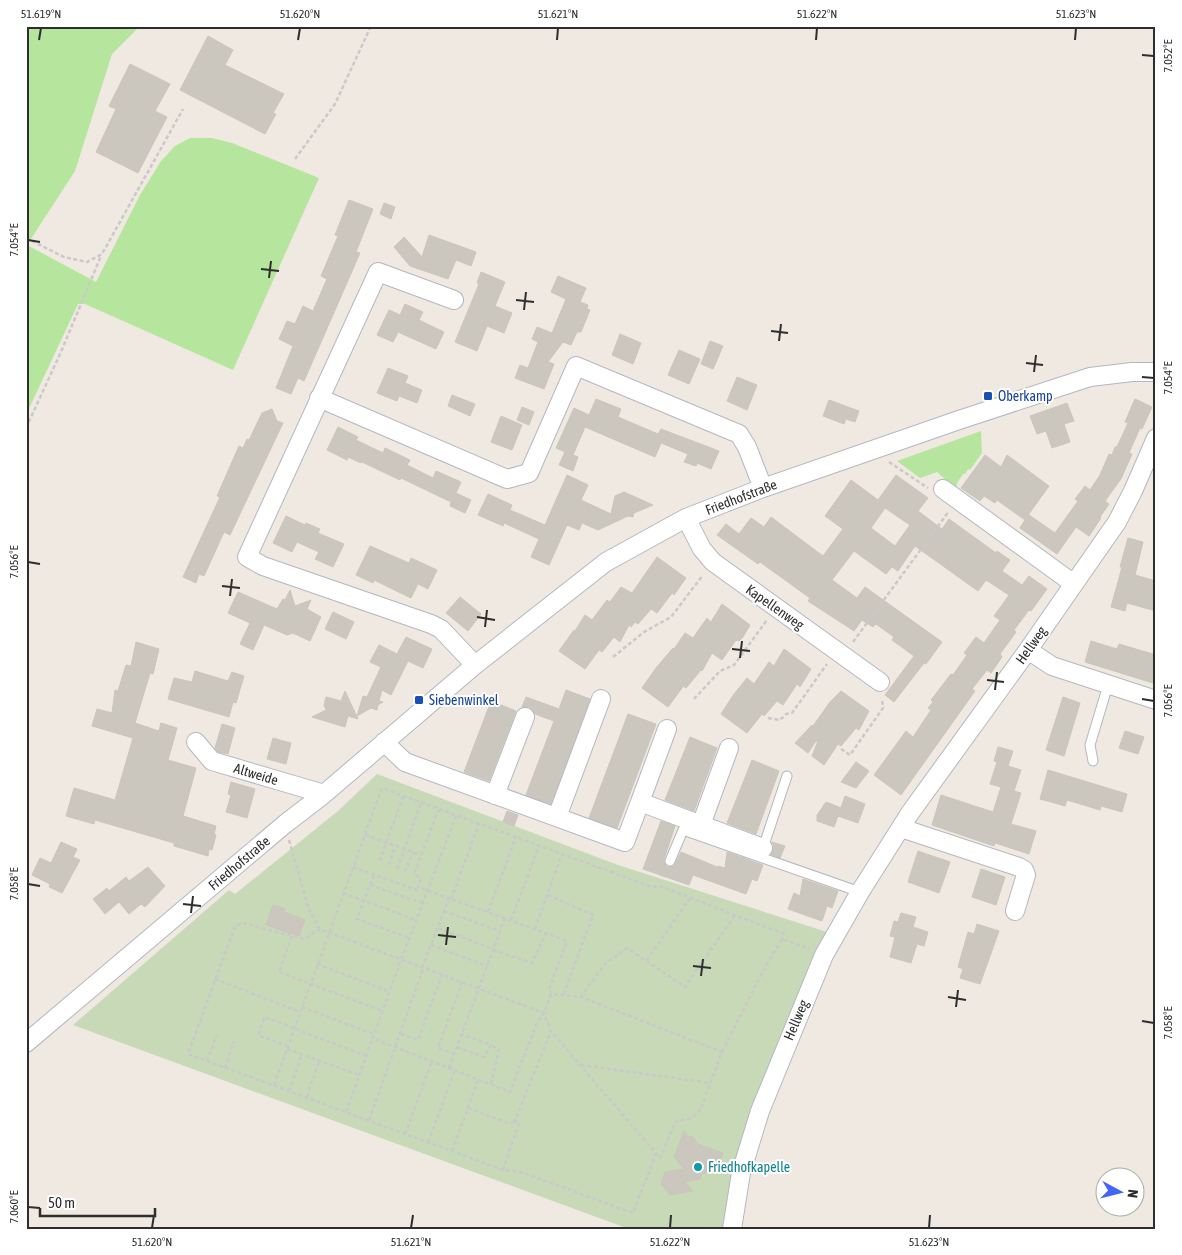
<svg xmlns="http://www.w3.org/2000/svg" width="1182" height="1255" font-family="'Asap Condensed',sans-serif">
<style>
.green{fill:#b6e59e}
.cemetery{fill:#c8d9b8}
.building{fill:#cbc7bf;stroke:#cbc5ba;fill-rule:evenodd}
.lines{fill:none;stroke-linecap:round;stroke-linejoin:round}
.lane-casing{stroke:#b4b7c1;stroke-width:11}
.street-casing{stroke:#b4b7c1;stroke-width:20}
.path{stroke:#c9c9c9;stroke-width:2.5;stroke-dasharray:4 2.5;stroke-linecap:butt}
.lane{stroke:#fff;stroke-width:9}
.street{stroke:#fff;stroke-width:18}
.ticks{fill:none;stroke:#2e2e2e;stroke-width:2}
.transit-dot{fill:#1a4fb4;stroke:#fff;stroke-width:2}
.culture-dot{fill:#0f9aa8;stroke:#fff;stroke-width:2}
.labels{text-anchor:middle;stroke-width:4;stroke-linejoin:round;paint-order:stroke}
.transit-label{font-size:14px;fill:#164399;stroke:#fff;text-anchor:start}
.street-label{font-size:14px;fill:#2e2e2e;stroke:#fff}
.culture-label{font-size:14px;fill:#0d838f;stroke:#fff;text-anchor:start}
.neatline{fill:none;stroke:#2e2e2e;stroke-width:2}
.ticks-label{font-size:12px;text-anchor:middle;fill:#2e2e2e}
</style>
<rect width="100%" height="100%" fill="#efe9e1"/>
<!-- green -->
<path class="green" d="M26,26H140L112,54L75,171L27,245L96,282L140,195L161,161L175,146L190,138H212L232,143L319,178L233,370L85,304H78L26,415Z
M981,431L982,453L970,470L968,469L965,474H963L957,483L956,489L937,472L920,478L897,461Z"/>
<!-- cemetery -->
<path class="cemetery" d="M377,774L618,865L827,932C781,1027 741,1124 723,1229H629L73,1025L229,890L235,894L338,811Z"/>
<!-- building -->
<path class="building" d="M208,36L233,50L225,65L284,94L273,113L276,114L265,134L180,90Z
M130,64L170,84L155,111L167,117L138,173L96,152L116,109L109,106Z
M349,200L373,209L356,252L360,253L304,381L298,378L291,394L276,388L293,346L279,339L287,321L295,324L303,306L313,311L327,279L321,276L338,236L335,235Z
M384,203L395,207L391,219L380,214Z
M429,235L476,252L471,266L456,260L448,279L410,266L394,247L404,237L422,257Z
M481,272L505,282L495,306L512,313L504,333L487,326L477,351L455,342L479,284L477,283Z
M558,276L586,288L580,302L588,305L587,309L590,310L581,332H577L571,345L563,342L548,362L554,364L544,389L515,378L520,365L528,368L538,342L532,339L537,327L552,333L566,299L551,292Z
M405,304L423,312L419,320L444,332L436,349L398,332L393,342L377,335L389,310L400,315Z
M620,334L641,343L633,364L612,355Z
M710,341L723,346L713,369L701,364Z
M679,350L700,359L689,384L668,375Z
M388,368L408,376L405,383L422,390L417,403L399,396L397,401L377,393Z
M737,377L757,385L747,410L727,401Z
M452,395L475,404L470,416L448,406Z
M596,399L621,409L618,417L658,434L661,429L719,451L711,469L697,463L696,466L684,462L688,454L661,443L655,457L585,427L573,455L578,457L573,471L559,465L565,452L556,448L574,408L589,415Z
M1135,399L1152,407L1142,429L1140,428L1129,453L1132,454L1121,479L1105,501L1109,504L1100,517L1101,518L1089,536L1076,527L1057,554L1020,528L1025,520L997,500L995,503L984,496L980,501L961,488L985,455L1001,467L1007,455L1049,486L1026,518L1029,515L1055,533L1078,501L1075,499L1085,486L1090,490L1100,475L1109,454L1112,455L1115,447H1117L1128,423L1125,422Z
M829,400L859,411L855,422L846,419L844,424L823,416Z
M1067,403L1074,421L1064,424L1070,442L1052,448L1046,431L1037,434L1030,416Z
M522,407L534,412L529,425L517,420Z
M272,409L277,421L283,423L230,535L224,532L204,576L199,574L196,583L183,577L220,497L217,496L239,446L243,448L247,439L249,440L262,413Z
M501,416L522,425L512,450L491,442Z
M338,427L358,437L356,440L383,453L385,448L410,460L407,465L433,478L436,471L461,482L456,493L471,500L465,513L450,506L451,502L401,478L400,480L362,462L361,463L348,457L347,460L327,450Z
M567,475L588,485L581,500L611,514L615,496L624,492L653,505L634,513L633,517L628,516L598,530L582,523L579,530L567,525L549,565L531,557L539,539L504,523L503,526L478,515L488,494L512,505L510,510L545,525Z
M896,475L928,498L918,511L942,529L949,519L996,553L997,551L1010,560L1002,571L1022,585L1029,576L1047,589L1031,611L1029,610L1014,630L1016,632L1000,654L1002,657L991,673L987,670L972,689L975,691L901,795L874,775L906,731L913,737L931,710L928,708L933,702L931,700L951,674L953,675L967,655L964,653L976,637L984,643L1000,620L994,616L1009,595L986,580L978,591L915,546L898,571L892,567L886,574L854,551L832,580L857,598L865,587L942,642L926,664L924,663L894,702L885,695L914,656L892,640L894,637L876,624L873,627L862,620L854,631L808,601L810,598L760,562L758,564L717,535L726,524L739,534L751,518L764,527L771,517L823,556L843,529L825,516L851,480L878,500ZM885,508L910,525L895,546L871,528Z
M286,516L305,525L306,523L320,529L318,533L344,544L333,567L315,559L319,552L297,542L292,552L273,543Z
M1128,538L1143,542L1135,575L1156,581V611L1127,603L1125,611L1111,607L1122,567H1120Z
M370,546L409,563L411,558L437,570L428,589L418,584L411,598L374,580L373,583L356,575Z
M657,557L686,578L674,595L672,593L657,613L651,609L638,624L635,622L631,627L629,625L620,642L614,637L602,652L599,650L585,669L559,651L574,630L575,631L585,615L592,620L607,600L610,602L621,587L632,593Z
M290,590L295,606L311,600L307,609L321,617L310,641L293,633L287,635L264,625L253,650L240,644L250,623L228,613L238,592L277,609L283,599L285,600Z
M460,597L481,614L468,631L446,613Z
M722,604L750,625L743,637L739,641L736,640L722,660L712,653L702,671L701,670L686,688L683,686L682,688L668,707L642,688L656,668L673,648L674,649L685,633L693,638L707,618L711,622Z
M333,612L354,622L346,639L325,629Z
M406,637L432,649L423,668L408,661L391,695L382,690L379,701L383,702L378,705L377,710L371,708L357,716L363,696L367,697L381,667L370,662L379,645L397,654Z
M1091,641L1117,649L1119,644L1156,655V684L1085,662Z
M136,642L159,649L153,674L150,673L135,723L159,731L161,723L177,728L168,760L196,768L183,816L216,826L214,834L216,835L212,850L209,849L208,856L174,846V843L95,820L94,824L66,816L74,788L115,800L133,738L92,726L97,709L112,713L115,690L118,691L126,665L131,666Z
M784,649L811,669L800,687L797,684L783,705L777,701L764,716L762,714L747,733L721,714L734,694L747,678L754,684L769,662L774,666Z
M195,671L228,681L232,672L244,676L236,703L233,702L229,717L168,699L174,678L192,682Z
M566,690L590,699L551,804L526,795L554,721L535,714L529,707H522L526,697L559,709Z
M345,691L358,719L348,716L345,727L312,717L326,710L324,705L326,697L341,701Z
M841,691L869,711L859,730L856,728L841,746L838,744L824,765L812,756L818,741H816L808,753L795,743L812,725L813,726L830,702Z
M1063,697L1080,703L1064,756L1046,750Z
M491,701L516,711L489,781L464,772Z
M628,714L656,724L617,828L589,818Z
M222,724L235,728L228,754L218,752L215,748Z
M1125,731L1144,737L1138,754L1119,748Z
M690,737L717,748L694,811L665,800Z
M273,738L291,743L286,764L267,759Z
M998,747L1013,751L1008,766L1021,770L1014,791L1021,793L1011,824L1036,831L1029,854L995,843L994,846L932,825L941,795L993,812L1001,787L990,784L997,762L994,761Z
M752,760L779,771L756,834L727,823Z
M856,762L869,771L856,788L841,782Z
M1048,770L1127,794L1122,812L1101,806L1100,810L1067,800L1065,806L1040,799Z
M231,782L255,789L247,818L226,812L231,795L228,794Z
M845,796L865,804L858,823L838,816Z
M826,802L841,808L834,827L817,821V815Z
M507,811L518,815L514,826L503,822Z
M661,821L675,826L664,859V862L667,867L674,866L681,852L717,867L718,866L725,868L727,852L763,865L757,881L752,879L746,894L693,875L689,885L643,869Z
M61,842L77,849L73,857L80,860L62,893L49,887L50,884L32,875L40,858L51,863Z
M772,842L785,846L780,858L771,854L774,847Z
M918,851L950,862L939,893L908,882Z
M148,867L165,886L145,907L141,904L129,914L119,902L105,914L93,899L107,888L109,891L126,877L129,881Z
M981,869L1005,877L996,905L972,897Z
M803,879L838,891L832,908L827,906L822,921L788,909L794,893L800,896Z
M273,905L285,909L284,912L305,920L299,936L266,925Z
M901,913L916,917L913,927L928,932L924,946L917,944L911,963L890,957L895,937L890,936L894,921L898,922Z
M977,924L999,931L980,984L960,978L963,969L958,967L968,932L974,934Z
M684,1131L689,1137L692,1136L698,1144L723,1153L717,1170L702,1173L700,1179L685,1182L693,1191L670,1195L661,1184L665,1172L684,1169L674,1157Z"/>
<g class="lines">
<!-- lane casing -->
<g class="lane-casing">
<path id="lane" d="M1093,761L1090,745L1108,685
M763,848L787,776
M670,861L683,830L860,892"/>
</g>
<!-- street casing -->
<g class="street-casing">
<path id="street" d="M454,300L378,272L247,557L263,566L431,624L441,629L475,665
M319,398L507,479L529,473L576,366L739,434L747,447L763,488
M943,489L1074,584
M686,518L702,549L713,562L880,682
M1028,650L1052,666L1156,700
M196,742L212,761L324,794
M384,742L405,762L625,842L640,802L763,848
M495,795L525,717
M640,802L667,729
M557,817L601,699
M701,825L729,748
M901,828L1019,867L1024,870L1026,875L1015,911
M26,1043L285,824L324,794L475,665L606,562L686,518L763,488L959,420L1090,377L1132,372H1156
M732,1229L741,1173L760,1111L824,955L860,892L910,813L1028,650L1117,522L1133,491L1156,438"/>
</g>
<!-- path -->
<path class="path" d="M295,159L335,104L371,26
M26,238L64,257L87,262L102,254L183,109
M26,428L61,352L101,256
M889,462L928,488
M853,642L949,511
M613,657L644,632L671,617L703,575
M694,699L720,671L734,665L767,620
M768,718L780,720L786,714L792,713L827,664
M841,749L850,755L883,708L882,699
M439,809L414,874L421,879L418,887L567,941L549,989L551,994
M365,835L421,855
M289,840L309,910L320,929L544,1013L551,1031L660,1158L676,1121L692,1118L700,1110L722,1052L581,997L551,994L544,1013L537,1023L510,1092L372,1038
M380,861L403,797
M389,865L395,846
M353,867L417,890L418,887
M397,869L421,803
M405,872L413,852
M374,875L357,919L409,938
M370,885L422,903
M343,893L416,920
M548,895L593,915L563,996
M451,899L479,824
M444,911L500,931
M488,912L516,837
M511,920L539,846
M438,928L493,949
M320,929L305,939L243,923L235,926L188,1054L503,1170L521,1172L633,1213L656,1153
M535,929L562,854
M292,936L279,972L382,1011
M431,945L487,966
M493,950L532,963L546,933
M647,960L690,898
M317,964L388,991
M422,968L449,898
M215,979L300,1012
M581,997L605,964L627,948L685,987L735,915
M302,1007L373,1034
M401,1034L418,1040L442,975
M288,1046L258,1035L265,1017L366,1056
M457,1047L484,1057L491,1045L462,1034
M287,1049L359,1075
M722,1052L763,971L782,939L809,949
M455,1054L438,1048L462,982
M207,1061L217,1035
M581,1065L711,1083
M225,1068L234,1041
M449,1068L505,918
M491,1084L499,1049L491,1045
M274,1085L382,788L652,887L660,886L784,934L782,939
M289,1091L302,1055
M307,1097L319,1061
M468,1108L510,1124L515,1121
M346,1112L401,960L456,816
M369,1120L423,969
M405,1134L432,1061
M428,1142L455,1070
M452,1151L478,1080
M503,1170L519,1123L515,1121L551,1031"/>
<!-- lane -->
<use href="#lane" class="lane"/>
<!-- street -->
<use href="#street" class="street"/>
</g>
<!-- ticks -->
<path class="ticks" d="M39,40L41,28M298,40L300,28M557,40L558,28M816,40L817,28M1075,40L1076,28M1142,55L1154,56M28,240L40,242M261,269L279,271M269,278L271,261M516,300L534,302M524,310L526,292M771,331L788,333M779,341L781,324M1026,363L1043,365M1034,372L1036,355M1142,377L1154,378M28,562L40,564M222,586L240,588M230,596L232,579M477,617L495,620M485,627L487,610M732,649L750,651M740,658L742,641M987,680L1004,682M995,690L997,672M1142,699L1154,701M28,884L40,886M183,904L201,906M191,913L193,896M438,935L456,937M446,945L448,927M693,966L711,968M701,976L703,959M948,997L966,1000M956,1007L958,990M1142,1021L1154,1023M28,1207L40,1208M152,1228L154,1215M411,1228L413,1215M670,1228L671,1215M929,1228L930,1215"/>
<!-- markers -->
<g class="transit-dot">
<rect x="983" y="391" width="10" height="10" rx="2.5"/>
<rect x="414" y="695" width="10" height="10" rx="2.5"/>
</g>
<circle class="culture-dot" cx="698" cy="1167" r="5"/>
<g class="labels">
<!-- transit labels -->
<g class="transit-label">
<text x="998" y="401">Oberkamp</text>
<text x="429" y="705">Siebenwinkel</text>
</g>
<!-- street labels -->
<g class="street-label">
<text transform="translate(741 497) rotate(-21)" y="5">Friedhofstraße</text>
<text transform="translate(775 607) rotate(35)" y="5">Kapellenweg</text>
<text transform="translate(1031 645) rotate(-55)" y="5">Hellweg</text>
<text transform="translate(256 774) rotate(17)" y="5">Altweide</text>
<text transform="translate(239 863) rotate(-40)" y="5">Friedhofstraße</text>
<text transform="translate(796 1020) rotate(-67)" y="5">Hellweg</text>
</g>
<!-- culture labels -->
<g class="culture-label">
<text x="708" y="1172">Friedhofkapelle</text>
</g>
</g>
<!-- border -->
<rect width="1182" height="1255" fill="none" stroke="#ffffff" stroke-width="55"/>
<!-- north arrow -->
<g transform="translate(1120 1192) rotate(97)"><circle r="24" fill="#ffffff" stroke="#ababab"/>
<path d="M0-4L9 19L0 12L-9 19Z" fill="#4264fb"/>
<text y="-8" font-size="14" font-weight="bold" text-anchor="middle" fill="#2e2e2e">N</text>
</g>
<!-- scale -->
<path d="M40 1208v8h115v-8" fill="none" stroke="#2e2e2e" stroke-width="2.5"/>
<text x="48" y="1208" font-size="15" fill="#2e2e2e" stroke="#ffffff" stroke-width="4" paint-order="stroke">50 m</text>
<rect x="28" y="28" width="1126" height="1200" class="neatline"/>
<g class="ticks-label">
<text x="41" y="18">51.619°N</text>
<text x="300" y="18">51.620°N</text>
<text x="558" y="18">51.621°N</text>
<text x="817" y="18">51.622°N</text>
<text x="1076" y="18">51.623°N</text>
<text transform="translate(1168 56) rotate(-90)" y="4">7.052°E</text>
<text transform="translate(14 240) rotate(-90)" y="4">7.054°E</text>
<text transform="translate(1168 378) rotate(-90)" y="4">7.054°E</text>
<text transform="translate(14 562) rotate(-90)" y="4">7.056°E</text>
<text transform="translate(1168 701) rotate(-90)" y="4">7.056°E</text>
<text transform="translate(14 884) rotate(-90)" y="4">7.058°E</text>
<text transform="translate(1168 1023) rotate(-90)" y="4">7.058°E</text>
<text transform="translate(14 1207) rotate(-90)" y="4">7.060°E</text>
<text x="152" y="1246">51.620°N</text>
<text x="411" y="1246">51.621°N</text>
<text x="670" y="1246">51.622°N</text>
<text x="929" y="1246">51.623°N</text>
</g>
</svg>
